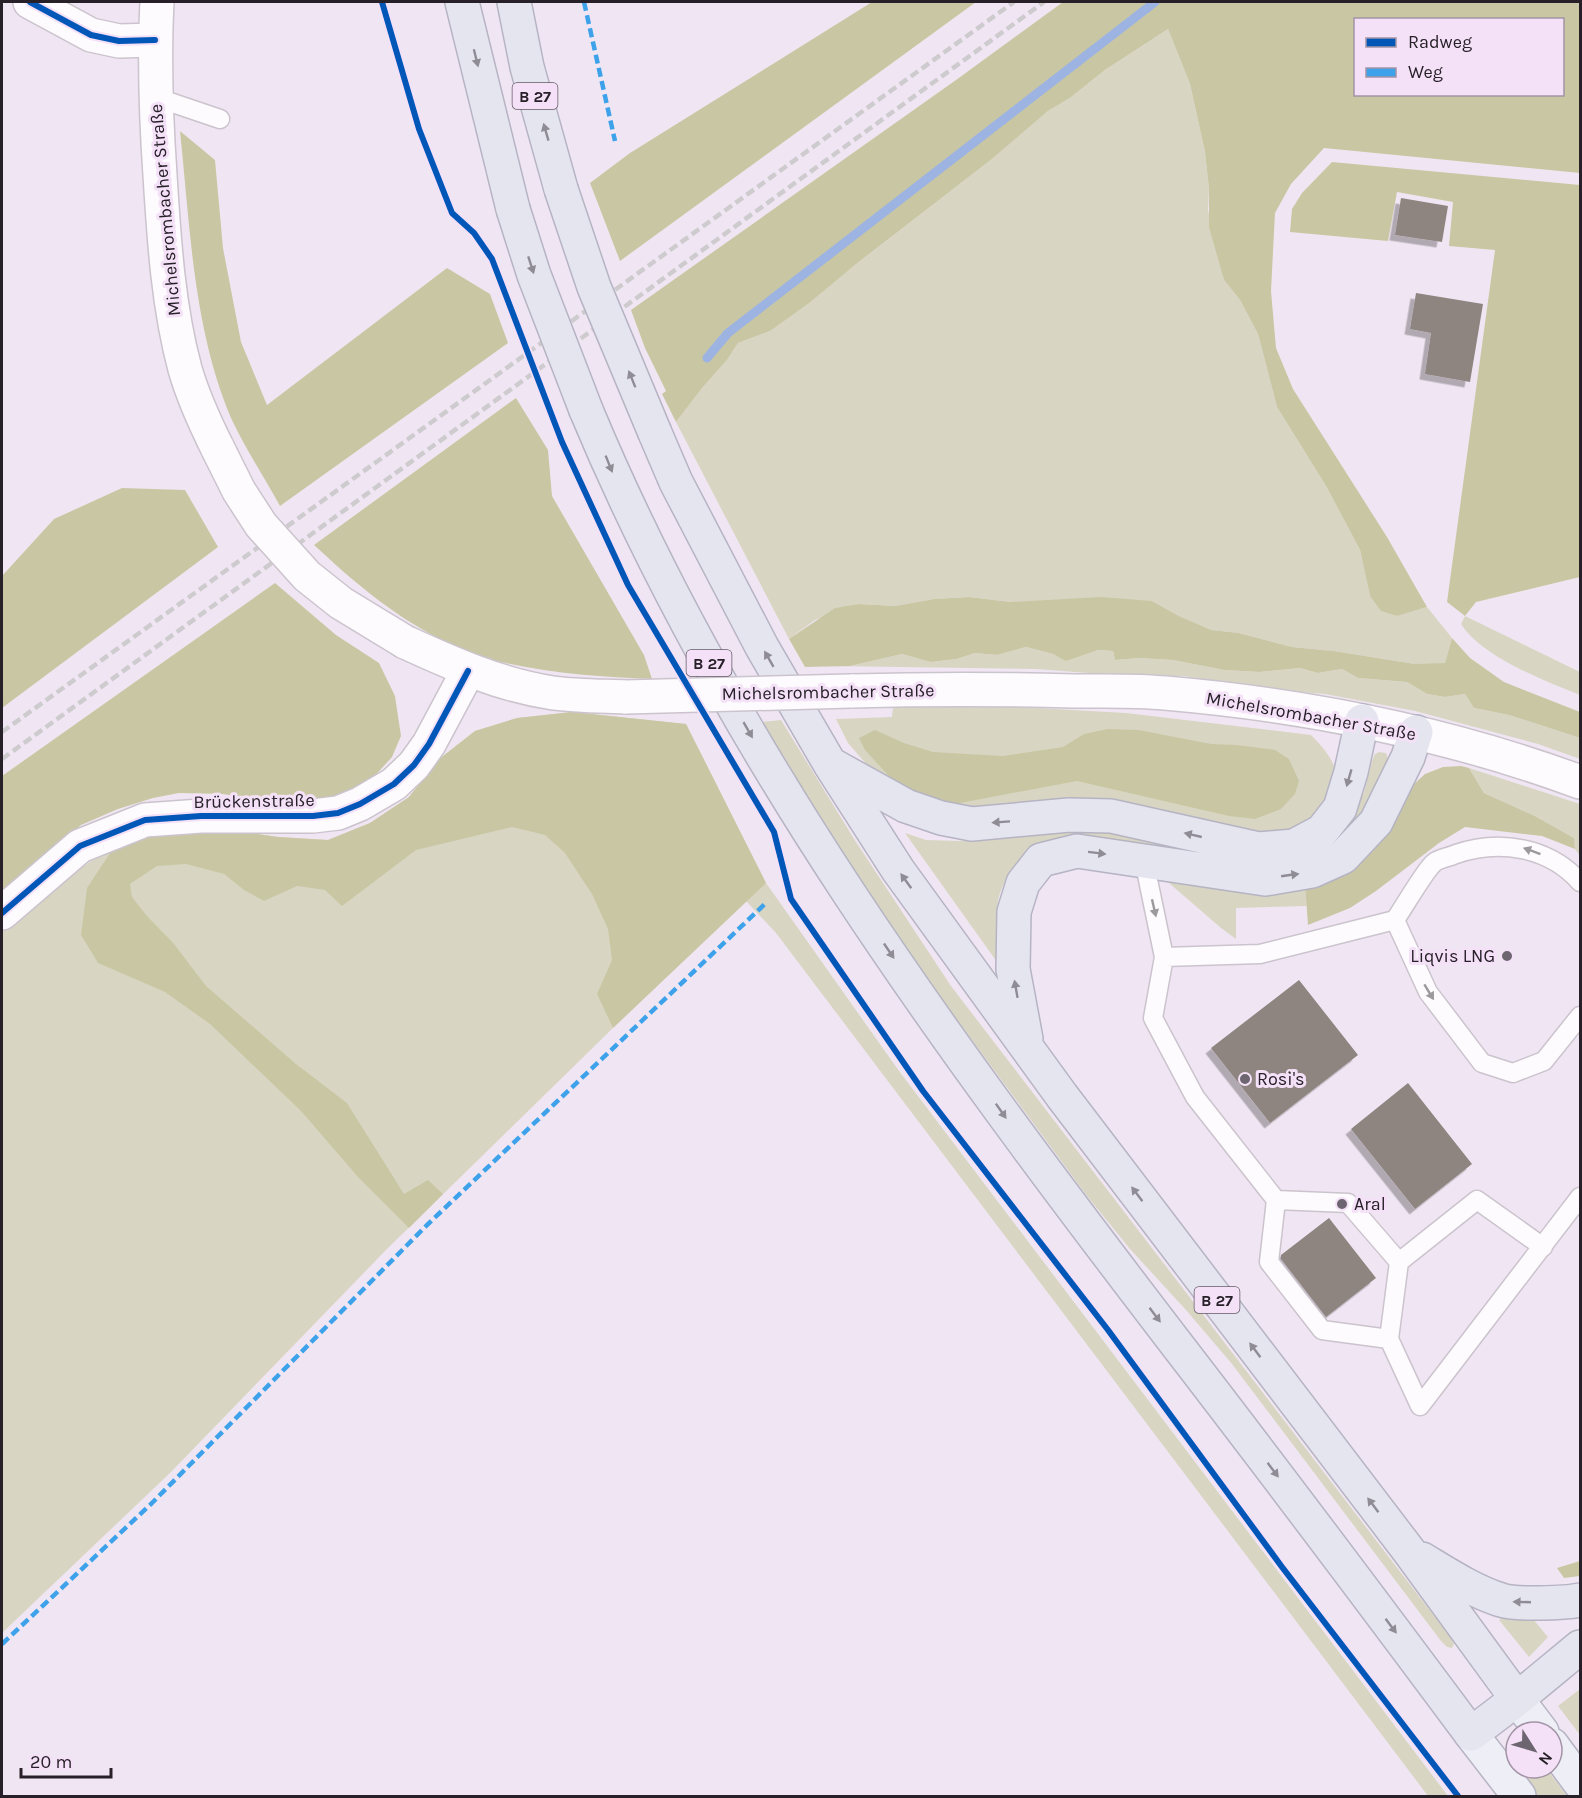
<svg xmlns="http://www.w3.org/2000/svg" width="1582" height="1798" font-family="Karla,sans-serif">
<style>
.green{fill:#d8d6c3}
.forest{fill:#c9c7a3;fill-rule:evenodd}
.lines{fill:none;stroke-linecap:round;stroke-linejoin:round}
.stream{stroke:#9db3e2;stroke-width:9}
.building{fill:#8f8580;filter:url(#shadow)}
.lane-casing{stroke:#cbc3cd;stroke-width:21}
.street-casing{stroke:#cbc3cd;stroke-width:36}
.secondary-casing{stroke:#cbc3cd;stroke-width:36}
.primary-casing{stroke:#b6b3c3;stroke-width:36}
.highway-casing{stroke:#b6b3c3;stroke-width:36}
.lane{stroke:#fdfbfd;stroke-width:18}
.street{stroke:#fdfbfd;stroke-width:33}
.secondary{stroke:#fdfbfd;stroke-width:33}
.primary{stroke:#eeeef6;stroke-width:33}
.highway{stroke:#e5e5f0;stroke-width:33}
.rail{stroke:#cdcbce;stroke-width:4.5;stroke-dasharray:9 4.5;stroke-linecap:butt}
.secondary-bridge-casing{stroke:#cbc3cd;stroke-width:36;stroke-linecap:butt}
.highway-bridge-casing{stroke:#b6b3c3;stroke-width:36;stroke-linecap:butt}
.secondary-bridge{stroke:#fdfbfd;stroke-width:33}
.highway-bridge{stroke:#e5e5f0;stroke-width:33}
.quiet{stroke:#3ea2eb;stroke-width:4.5;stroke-dasharray:9 4.5;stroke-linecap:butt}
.cycleway-casing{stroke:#f4e1f8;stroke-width:10}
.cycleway{stroke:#0057b8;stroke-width:6}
.oneway{fill:#908c96}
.oneway2{fill:#9d989d}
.poi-dot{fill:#6d656f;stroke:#f4e1f8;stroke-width:2}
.labels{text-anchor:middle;stroke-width:6;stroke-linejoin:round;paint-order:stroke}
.shield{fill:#f4e1f8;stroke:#645a66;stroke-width:1.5}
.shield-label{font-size:16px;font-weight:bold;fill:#272028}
.street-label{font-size:18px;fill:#272028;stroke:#f4e1f8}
.poi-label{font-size:18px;fill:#272028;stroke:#f4e1f8;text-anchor:start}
</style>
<defs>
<filter id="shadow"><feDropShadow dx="-5.5" dy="5.5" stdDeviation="0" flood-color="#0004"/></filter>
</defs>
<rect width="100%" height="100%" fill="#f0e6f3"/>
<!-- green -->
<path class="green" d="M1168,29L1190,84L1205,152L1209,189L1208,210L1224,280L1240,300L1258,334L1277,407L1326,486L1360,550L1370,596L1396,616L1427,607L1452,638L1445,664H1415L1334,651L1292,647L1239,633L1210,630L1179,616L1152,601L1011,602L969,597L934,599L895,606L859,604L815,620L789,639L676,422L703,387L727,360L738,343L770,331L992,159L1048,111L1070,98L1105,70Z
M1465,616L1580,672V695C1545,681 1482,657 1461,624Z
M1026,647L1053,654L1066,660L1098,650L1113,651L1115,660L1139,658L1173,660L1224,670L1259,672L1300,668L1318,673L1342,669L1358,678L1407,682L1427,694L1445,697L1465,694L1474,708L1509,715L1580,738V759L1538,744L1415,711L1325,694L1234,687L1185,676H1127L1036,669L829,666H850L902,654L932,662L957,659L975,653L997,655Z
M1005,706L1126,713L1311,735C1323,747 1340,766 1337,785C1335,794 1321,812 1315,822L1277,834L992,815L881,781L848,743L836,719L892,717L893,707Z
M572,712L686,724L766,883L899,1071L1448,1796H1428L776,933L746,901L613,1028L387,1249L171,1472L2,1633V931L48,891L116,844L236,831L278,837L328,840L370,823L409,797L438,760L475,731L517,718Z
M781,720L856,842L951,986L1451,1638L1454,1644L1452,1648L1447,1647L1441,1641L1232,1364L1186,1310L1130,1249L1087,1196L915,963L788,769L762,722Z
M1379,752L1386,753C1395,772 1379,796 1368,811C1351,834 1331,858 1302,865C1278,871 1250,870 1225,866C1182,861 1078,826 1041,845C1031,850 1023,857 1016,865C1008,874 1000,889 998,901C995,924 999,947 1002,969L905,833L926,840L960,841L990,840L1055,826L1143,838L1258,859L1294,856L1326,841L1343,827L1364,793L1372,761L1375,754Z
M1469,768L1580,804V856L1575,849L1574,838L1535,816L1484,793Z
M1171,879L1305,884L1307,906L1236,908V939L1221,928L1169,883Z
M1506,1615L1533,1619L1548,1637L1529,1657L1499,1620Z
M1580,1689V1735L1558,1706Z
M1524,1768H1546L1567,1796H1537L1529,1787Z"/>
<!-- forest -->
<path class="forest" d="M872,2H976L620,261L590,183L630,153Z
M1063,2H1580V173L1324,148L1291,184L1275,213L1271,291L1276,348L1293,389L1387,537L1427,607L1397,616L1381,611L1370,596L1360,550L1326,486L1277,407L1258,334L1240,300L1224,280L1209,227V189L1205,152L1190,84L1168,29L1105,70L1070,98L1048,111L992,159L855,265L809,303L770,331L738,343L727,360L703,387L676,422L662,394L666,391L645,348L631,310L956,80ZM1356,20H1562V94H1356Z
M180,131L215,160L223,248L241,342L267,405L447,268L490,294L508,343L280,506C264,477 245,448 231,418C193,328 190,226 180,131Z
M1332,162L1580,185V577L1476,602L1465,616L1447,602L1495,250L1449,246L1453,202L1397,192L1388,241L1290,232L1292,209L1302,193Z
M516,398L548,450L552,496L644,655L652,679C591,677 526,671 467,653C457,650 447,643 438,638C390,613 354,582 314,545Z
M122,488L185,490L218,547L2,708V576L54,519Z
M275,583L336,635L379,663L395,696L401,736L392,757L371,780L336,803L309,806L222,794L179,793L153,798L118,809L81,825L2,893V776Z
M969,597L1011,602L1101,597L1152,601L1179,616L1211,630L1239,633L1292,647L1334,651L1415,664L1445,663L1452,638L1470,658L1504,682L1580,712V738L1509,715L1474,708L1465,694L1445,697L1427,694L1407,682L1358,678L1342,669L1318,673L1300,668L1259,672L1224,670L1173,660L1139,658L1115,660L1113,651L1098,650L1066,661L1053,654L1026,647L997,655L975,653L957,659L931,662L902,654L850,666L805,667L789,639L835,608L859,604L895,606L934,599Z
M572,712L686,724L766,883L613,1028L597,994L612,960L608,929L592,894L565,853L545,835L512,827L416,850L342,906L325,890L297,886L264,901L244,890L224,874L186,864L157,866L130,884L132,897L147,916L174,944L206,986L296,1064L347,1103L404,1194L428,1180L443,1194L409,1228L358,1177L301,1111L210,1024L165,992L98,963L81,935L87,888L116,844L160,830L236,831L278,837L328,840L370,823L409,797L438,760L475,731L517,718Z
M1108,729L1139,730L1211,744L1237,745L1275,750L1289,759L1299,781L1295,794L1281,809L1255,819L1229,816L1077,781L944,806L897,785L865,750L859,738L875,730L904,743L933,752L1003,756L1063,747L1084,734Z
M1461,766L1469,768L1484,793L1535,816L1574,838L1575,849L1542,836L1465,827L1439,843L1376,891L1350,908L1308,925L1305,884L1425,774L1443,767Z
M1580,1561V1576L1564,1578L1557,1568Z"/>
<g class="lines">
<!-- stream -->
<path class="stream" d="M707,358L728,333L1155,2"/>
</g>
<!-- building -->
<path class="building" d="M1401,198L1448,206L1442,242L1395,235Z
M1416,293L1483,304L1470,382L1425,374L1431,333L1410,329Z
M1299,980L1358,1055L1270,1123L1211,1048Z
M1408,1083L1472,1164L1415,1209L1351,1129Z
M1329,1218L1376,1278L1326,1317L1281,1259V1255Z"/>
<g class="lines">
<!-- lane casing -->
<g class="lane-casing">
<path id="lane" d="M155,97L220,119
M1141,860L1147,875L1164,957L1153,1018L1195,1097L1276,1200L1348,1203L1399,1262L1389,1339L1420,1406L1580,1197
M1395,920L1428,992L1482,1063L1513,1073L1544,1061L1580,1016
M1164,957L1260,954L1395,920C1402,910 1427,867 1435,862C1440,858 1450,857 1456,854C1499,839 1549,847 1580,882
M1276,1200L1269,1262L1322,1330L1389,1339
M1399,1262L1477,1200L1543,1247"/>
</g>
<!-- street casing -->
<g class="street-casing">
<path id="street" d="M2,913L80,846L145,820L201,816H313L338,813L360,804L394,784L414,765L429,744L468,671"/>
</g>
<!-- secondary casing -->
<g class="secondary-casing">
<path id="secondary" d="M30,2L91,35L119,41L155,40
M157,2C154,60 156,117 160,175C164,239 168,306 185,369C193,397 205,423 218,449
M405,642C453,664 500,685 553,693C576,696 602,696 626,697
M851,691C926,689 1000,689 1074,691C1104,691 1135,690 1165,693C1306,705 1447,733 1580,782"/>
</g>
<!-- primary casing -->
<g class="primary-casing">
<path id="primary" d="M1517,1699L1542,1732
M1471,1734L1519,1796
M1552,1745L1580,1783"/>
</g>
<!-- highway casing -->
<g class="highway-casing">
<path id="highway" d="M462,2L513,209
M514,2L527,67L561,189
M586,410C727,749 949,1047 1171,1337C1272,1468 1372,1601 1471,1734L1517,1699L1580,1647
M655,433L676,482L762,647L830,764L898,870L1062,1096L1409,1551L1517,1699
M834,766L906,806L941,818L972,824L1069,815L1111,816L1259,849L1294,846L1322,831L1340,808L1351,772L1362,721
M1026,1039L1013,969L1014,912L1023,883L1041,860L1077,851L1265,879L1312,871L1343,857L1376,822L1408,757L1416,732
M1422,1559C1447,1574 1473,1591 1501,1600C1515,1605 1566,1603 1580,1600"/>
</g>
<!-- lane -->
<use href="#lane" class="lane"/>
<!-- street -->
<use href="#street" class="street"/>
<!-- secondary -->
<use href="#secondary" class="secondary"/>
<!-- primary -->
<use href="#primary" class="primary"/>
<!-- highway -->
<use href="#highway" class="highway"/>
<!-- rail -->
<path class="rail" d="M2,732L1014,2
M2,759L1044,2"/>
<!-- secondary-bridge casing -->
<g class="secondary-bridge-casing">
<path id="secondary-bridge" d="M218,449L239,491L261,525L307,576L341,603L405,642
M626,697L851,691"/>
</g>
<!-- highway-bridge casing -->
<g class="highway-bridge-casing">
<path id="highway-bridge" d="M561,189L594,287L655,433
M513,209L534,275L586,410"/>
</g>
<!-- secondary-bridge -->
<use href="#secondary-bridge" class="secondary-bridge"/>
<!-- highway-bridge -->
<use href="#highway-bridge" class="highway-bridge"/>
<!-- quiet -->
<path class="quiet" d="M584,2L615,141
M2,1644L151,1504L427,1225L767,902"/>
<!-- cycleway casing -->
<g class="cycleway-casing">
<path id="cycleway" d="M30,2L91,35L119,41L155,40
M382,2L419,129L452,213L474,233L492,259L562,442L628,585L774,832L791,899L923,1091L1108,1330L1282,1567L1458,1796
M2,913L80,846L145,820L201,816H313L338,813L360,804L394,784L414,765L429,744L468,671"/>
</g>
<!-- cycleway -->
<use href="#cycleway" class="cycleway"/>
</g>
<!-- one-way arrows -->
<defs><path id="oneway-solid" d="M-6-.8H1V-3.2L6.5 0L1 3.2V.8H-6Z" transform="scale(1.5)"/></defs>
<g class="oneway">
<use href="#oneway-solid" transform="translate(476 58) rotate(76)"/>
<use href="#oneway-solid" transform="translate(546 132) rotate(-106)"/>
<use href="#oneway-solid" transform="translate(531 265) rotate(72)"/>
<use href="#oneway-solid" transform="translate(632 379) rotate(-112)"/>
<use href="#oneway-solid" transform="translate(609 464) rotate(68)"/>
<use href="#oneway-solid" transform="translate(769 659) rotate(-120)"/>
<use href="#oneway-solid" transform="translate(748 730) rotate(60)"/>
<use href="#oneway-solid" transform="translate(1349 778) rotate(106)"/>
<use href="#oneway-solid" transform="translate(1001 822) rotate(176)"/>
<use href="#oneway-solid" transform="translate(1193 835) rotate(-167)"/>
<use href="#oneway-solid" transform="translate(1097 853) rotate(7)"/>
<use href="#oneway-solid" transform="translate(1290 875) rotate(-8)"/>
<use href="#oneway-solid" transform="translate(906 881) rotate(-126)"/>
<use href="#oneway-solid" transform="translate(889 951) rotate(56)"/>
<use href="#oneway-solid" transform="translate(1016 989) rotate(-100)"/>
<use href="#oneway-solid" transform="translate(1001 1111) rotate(55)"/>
<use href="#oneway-solid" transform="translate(1137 1194) rotate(-127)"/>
<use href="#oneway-solid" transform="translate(1155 1315) rotate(53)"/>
<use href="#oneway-solid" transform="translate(1255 1350) rotate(-127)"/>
<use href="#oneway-solid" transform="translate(1273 1470) rotate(53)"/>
<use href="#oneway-solid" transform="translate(1373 1505) rotate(-127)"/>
<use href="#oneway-solid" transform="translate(1522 1602) rotate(-178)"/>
<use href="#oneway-solid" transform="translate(1391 1626) rotate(53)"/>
</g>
<g class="oneway2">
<use href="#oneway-solid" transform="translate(1532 851) rotate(-160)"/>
<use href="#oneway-solid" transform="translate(1154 908) rotate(77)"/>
<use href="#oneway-solid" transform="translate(1429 992) rotate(59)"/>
</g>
<!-- markers -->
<g class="poi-dot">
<circle cx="1507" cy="956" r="6"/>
<circle cx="1245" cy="1079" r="6"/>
<circle cx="1342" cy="1204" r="6"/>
</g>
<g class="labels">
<!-- shield labels -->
<g class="shield">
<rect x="512.5" y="83" width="45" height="26" rx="4.5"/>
<rect x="686.5" y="650" width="45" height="26" rx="4.5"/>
<rect x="1194.5" y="1287" width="45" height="26" rx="4.5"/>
</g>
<g class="shield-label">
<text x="535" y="102">B 27</text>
<text x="709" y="669">B 27</text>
<text x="1217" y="1306">B 27</text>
</g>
<!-- street labels -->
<g class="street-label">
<text transform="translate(165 210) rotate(-95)" y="6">Michelsrombacher Straße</text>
<text transform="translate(828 692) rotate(-1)" y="6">Michelsrombacher Straße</text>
<text transform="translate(1311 716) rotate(10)" y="6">Michelsrombacher Straße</text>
<text transform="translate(254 801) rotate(-1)" y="6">Brückenstraße</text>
</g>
<!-- poi labels -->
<g class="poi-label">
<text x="1495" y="962" text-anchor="end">Liqvis LNG</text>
<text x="1257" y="1085">Rosi's</text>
<text x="1354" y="1210">Aral</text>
</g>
</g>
<!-- border -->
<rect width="1582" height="1798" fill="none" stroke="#272028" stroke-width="6"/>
<!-- legend -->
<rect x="1354" y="18" width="210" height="78" fill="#f4e1f8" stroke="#a294a5" stroke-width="1.5"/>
<rect x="1366" y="38" width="30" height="9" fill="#0057b8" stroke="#a294a5" stroke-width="1.5"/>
<text x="1408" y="48" font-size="18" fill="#272028">Radweg</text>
<rect x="1366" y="68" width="30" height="9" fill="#3ea2eb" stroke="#a294a5" stroke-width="1.5"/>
<text x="1408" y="78" font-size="18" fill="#272028">Weg</text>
<!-- north arrow -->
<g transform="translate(1534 1750) rotate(127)"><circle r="28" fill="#f4e1f8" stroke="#a294a5" stroke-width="1.5"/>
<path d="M0-4.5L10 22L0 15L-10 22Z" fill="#6d656f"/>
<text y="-9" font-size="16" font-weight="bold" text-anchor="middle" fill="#272028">N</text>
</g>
<!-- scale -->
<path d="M21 1768v9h90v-9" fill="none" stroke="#272028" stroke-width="3"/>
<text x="30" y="1768" font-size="18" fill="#272028" stroke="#f4e1f8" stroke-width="4.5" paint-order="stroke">20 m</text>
</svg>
